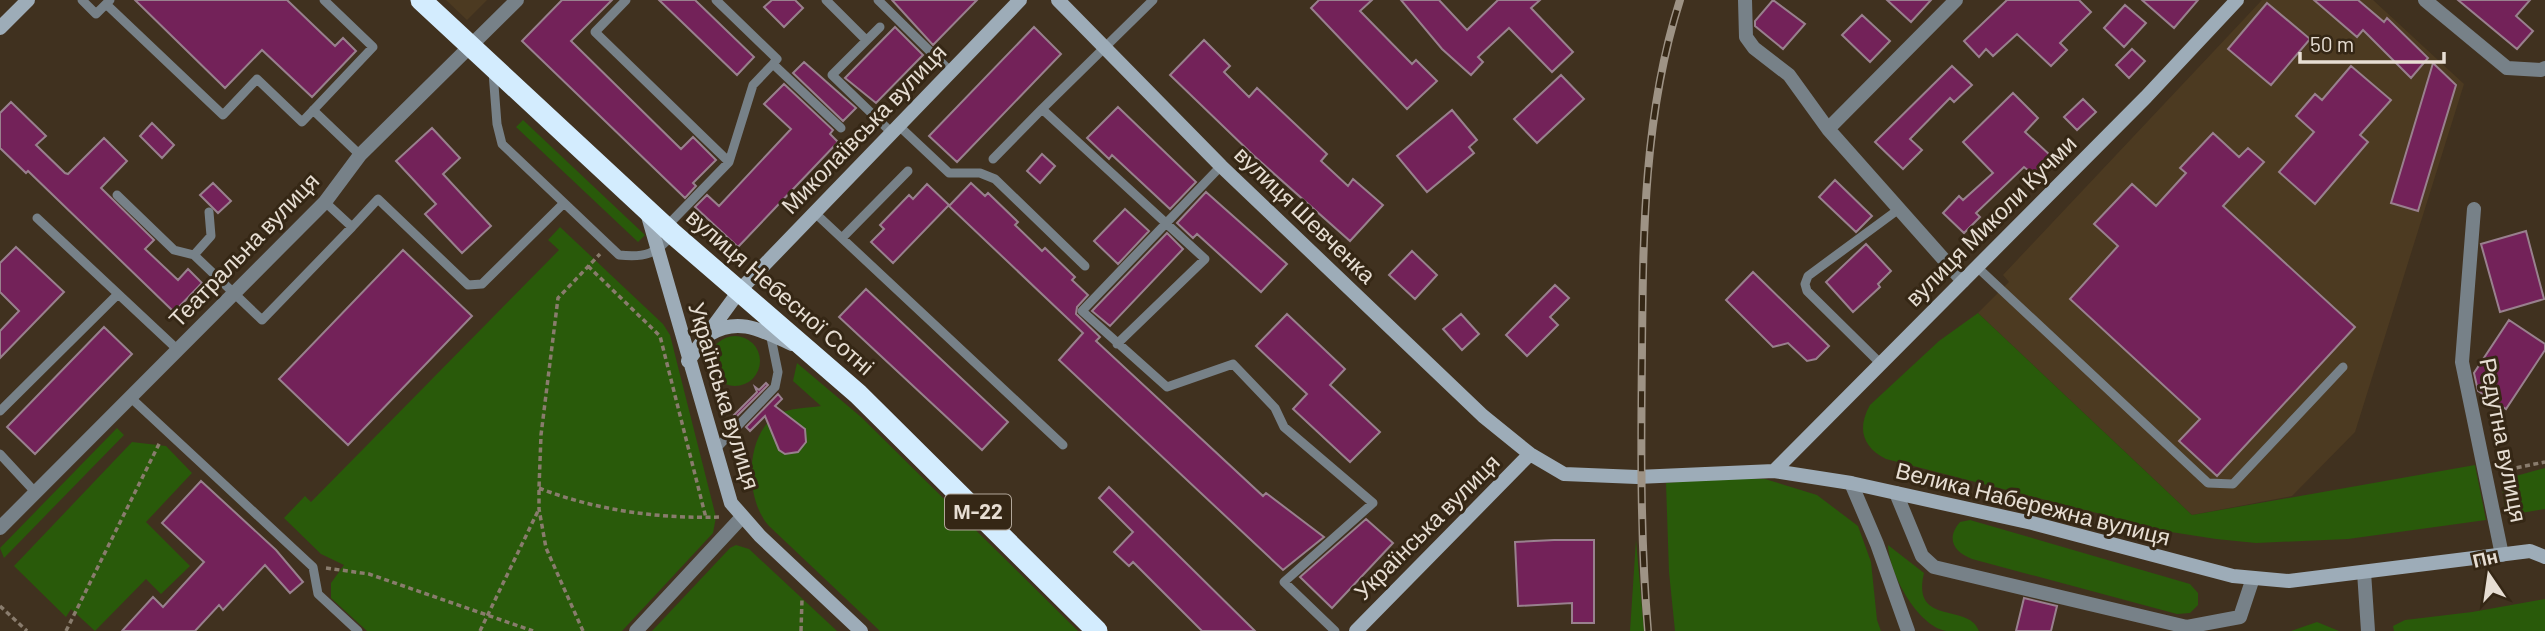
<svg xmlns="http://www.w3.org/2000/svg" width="2545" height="631" font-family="Barlow,sans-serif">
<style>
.built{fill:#4c3a21}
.green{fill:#295a0a}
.building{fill:#732259;stroke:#99808e;stroke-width:2}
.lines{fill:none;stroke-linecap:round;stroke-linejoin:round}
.path{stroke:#897c6d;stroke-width:3.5;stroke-dasharray:5 3.5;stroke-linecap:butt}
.lane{stroke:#778188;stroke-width:9}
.street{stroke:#778188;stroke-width:14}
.secondary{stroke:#9dacb8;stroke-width:14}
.highway{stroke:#d3ecfe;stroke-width:21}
.rail-casing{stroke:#9e9385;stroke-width:8}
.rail{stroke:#352715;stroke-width:5;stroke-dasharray:16;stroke-linecap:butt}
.labels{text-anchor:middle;stroke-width:6;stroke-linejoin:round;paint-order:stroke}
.shield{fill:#352715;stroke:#b2a79a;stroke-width:2}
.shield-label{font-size:21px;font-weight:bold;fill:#e7ded3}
.street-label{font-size:23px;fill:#e7ded3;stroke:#352715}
</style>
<rect width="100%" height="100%" fill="#40311f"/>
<!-- built -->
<path class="built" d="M446,0H487L467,20Z
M2262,0H2373L2464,84L2355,432L2292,496L2192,515L1978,313L2009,282L2003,275Z"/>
<!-- green -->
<path class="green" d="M523,120L645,235L638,242L516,127Z
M560,227L663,324L670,335L716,517L713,533L622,631H367L331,598V583L344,565L321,554L284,518L305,496L311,502L559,250L548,240Z
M1978,313L2192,515L2475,465L2486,520L2348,539L2256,543L2216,539L2171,532L1886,459C1862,447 1857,428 1870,405L1939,341Z
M710 361a25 25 0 1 1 50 0a25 25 0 1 1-50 0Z
M797,363L861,417L1078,631H880L769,526C744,499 745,433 778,414C790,408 808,408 821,406L793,381Z
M117,428L124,435L4,558L0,548Z
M132,442L166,446L192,473L146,522L190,566L161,594L146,579L95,631L71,609L66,617L14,566Z
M2545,468V509L2509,515L2505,509L2501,480Z
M1713,479H1765L1817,495L1858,526L1871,562L1877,620L1881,631H1675L1669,572L1666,483Z
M1970,520L2190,584L2198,593V605L2190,613L2177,614L1972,559C1953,552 1946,538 1960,522Z
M1636,540L1644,631H1630Z
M736,545L749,549L837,631H652L730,548Z
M1888,545L1924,573C1911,627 1969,602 1979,631C1968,631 1956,631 1946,631C1916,625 1889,572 1888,545Z
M2545,599V631H2394L2393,626L2405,620L2472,612Z
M2317,622L2339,631H2291Z"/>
<!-- building -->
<path class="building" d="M135,0H287L335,46L343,38L356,51L312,97L262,50L225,88Z
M562,0H612L571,41L681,149L693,137L716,160L693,183L696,186L685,198L522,41Z
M659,0H695L754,57L737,75Z
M772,0H795L803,8L784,27L764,7Z
M892,0H977L933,45Z
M1319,0H1372L1360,11L1412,64L1416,60L1437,81L1407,109L1311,8Z
M1401,0H1439L1467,30L1498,0H1540L1531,8L1573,52L1552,72L1509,28L1478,57L1483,62L1471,75L1442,49Z
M1773,0L1805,24L1783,49L1755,26V21Z
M1887,0H1931L1911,22Z
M2007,0H2079L2091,12L2060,43L2067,50L2051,66L2017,34L1993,56L1986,49L1979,57L1964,41Z
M2142,0H2198L2174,28Z
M2314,0H2358L2384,22L2387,18L2428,58L2411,78L2363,30L2357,37Z
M2458,0H2530L2516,16L2533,31L2517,49Z
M2267,3L2310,39L2271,85L2228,49Z
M2125,5L2146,23L2124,47L2104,28Z
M1862,15L1890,41L1870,62L1842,35Z
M895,27L923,55L876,103L845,78Z
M1034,27L1061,54L957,162L929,136Z
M1204,40L1230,66L1224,72L1249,97L1257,88L1327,154L1321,161L1348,186L1353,179L1383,205L1350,241L1253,155L1170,75Z
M2132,49L2145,61L2129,78L2116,65Z
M804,62L856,108L843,121L793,73Z
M2433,63L2456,85L2418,211L2391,203Z
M1952,66L1972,85L1954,102L1950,98L1910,139L1922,150L1903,169L1875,142Z
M2351,66L2391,100L2360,135L2368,142L2315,204L2279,172L2314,132L2296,116L2315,94L2322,100Z
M1561,75L1584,99L1537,143L1514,119Z
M784,84L833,130L830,134L838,142L738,247L695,207L707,195L719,206L791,129L764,104Z
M2013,93L2038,118L2025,132L2051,156L2034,175L2024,167L1976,213L1980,217L1964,233L1943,213L1959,196L1963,200L1993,173L1963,142Z
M2083,99L2096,112L2077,130L2064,117Z
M11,102L46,136L36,145L65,173L68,174L104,138L127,161L101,188L154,240L145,249L178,280L188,269L202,283L174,312L28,171L26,173L0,148V113Z
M1118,107L1196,182L1170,209L1112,155L1109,159L1087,138Z
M1452,110L1477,140L1469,147L1474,153L1427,192L1397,156Z
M152,123L174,145L162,158L140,136Z
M432,128L460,158L443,174L491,226L462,253L425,214L436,204L396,161Z
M2213,133L2239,157L2248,148L2264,162L2223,206L2355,327L2217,476L2179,441L2200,419L2070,299L2118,246L2094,224L2132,184L2156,206L2186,173L2180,168Z
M1042,154L1055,166L1040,183L1027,171Z
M1835,180L1872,216L1856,232L1819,197Z
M213,183L231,201L218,213L200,195Z
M971,183L985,196L988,193L1018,222L1015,225L1042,251L1045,248L1075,277L1072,280L1088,295L1077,307L1076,314L1100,337L1096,341L1263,496L1266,493L1324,537L1283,570L1059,360L1083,333L949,206Z
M927,184L949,205L893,263L871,242L884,229L880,225L909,195L913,199Z
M1206,192L1287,264L1261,292L1197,234L1193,238L1177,223Z
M1125,209L1149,231L1118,264L1094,241Z
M2526,231L2544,299L2500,312L2481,244Z
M1167,233L1183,249L1110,326L1092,311Z
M1866,244L1891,271L1878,284L1880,287L1853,312L1826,282Z
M16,247L64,292L0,358V331L19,311L0,292V263Z
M403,250L472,316L348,445L279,379Z
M1412,251L1437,275L1415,299L1389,275Z
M1753,272L1829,346L1816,359L1807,361L1788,343L1773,347L1726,300Z
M1555,285L1569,298L1550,317L1558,325L1527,356L1506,335Z
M866,289L1008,422L982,450L839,317Z
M1287,314L1345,369L1330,385L1380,432L1350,462L1293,409L1307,394L1256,346Z
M1461,314L1479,334L1462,350L1443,329Z
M2509,320L2545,344V350L2506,409L2478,391L2474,373Z
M104,327L132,354L35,454L7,427Z
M766,383L768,385L736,417L734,415L757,392L755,387L759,390Z
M778,394L782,399L775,406L805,429L806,442L798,452L785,454L779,450L765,416L750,431L746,427Z
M201,481L276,550L303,582L290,593L265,565L223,610L219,605L195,631H122L153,597L163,607L204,562L162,523Z
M1109,487L1255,631H1202L1133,562L1129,566L1114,552L1133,532L1099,498Z
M1366,519L1393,543L1332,608L1300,577Z
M1554,540H1594V623H1572V603L1518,606L1515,542Z
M2024,598L2057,606L2051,631H2016Z"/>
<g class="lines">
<!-- path -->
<path class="path" d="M588,266L660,336L706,518
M2500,471L2545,462
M539,488C594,510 660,519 719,517
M326,568L369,574L533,631
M0,606L27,631
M66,631L160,442
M480,631L538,511
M583,631L546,548L539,509V488L541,435L558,298L600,254
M801,631L802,599"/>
<!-- lane -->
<path class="lane" d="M82,0L96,14L110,0
M626,0L595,32L729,162
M716,0L777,59L773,64L841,128
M826,0L866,40
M878,0L951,72
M106,4L223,115L257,79L302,122L373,47L324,0
M880,27L832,75L892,133
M493,72L497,124L502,144L619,255C645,258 656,254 673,234
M313,110L360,155
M899,126L949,173H980L995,179L1085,266
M993,159L1042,109
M1221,166L1082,311L1167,387L1233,364L1275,408L1284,427L1373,503L1284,582L1335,631
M117,195L174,250L194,255L262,320L352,227
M325,202L352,227L378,199L468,285L482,284L564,203
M815,213L1063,445
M37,218L178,350
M666,227L729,162L753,85L773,64
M842,238L908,171
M194,255L211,236L209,212
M1977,267L2208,483L2233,484L2343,367
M1117,344L1205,259L1042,109L1153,0
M1881,364L1807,291L1805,284L1808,276L1899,209
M131,398L313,567L318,594L358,631
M0,411L118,294
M714,451L775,387L778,372L770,333
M0,454L36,493"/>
<!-- street -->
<path class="street" d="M1745,0L1746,37L1754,48L1789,75L1828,129L1963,281
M2425,0L2507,68L2541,70L2545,68
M1828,129L1956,0
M2474,209L2462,362L2502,555
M1851,483L1877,544L1908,631
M1896,493L1922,556L1934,567L2187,627L2240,617L2253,578
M0,528L325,202L360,155L517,0
M2364,572L2368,631
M636,631L742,517"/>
<!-- secondary -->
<path class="secondary" d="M1058,0L1221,166L1483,416L1530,454L1564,474L1637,477L1774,471L1851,483L2032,523L2233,576L2289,581L2530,551L2545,557
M0,28L28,0
M646,209L731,503L760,536L861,631
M710,334C740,316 764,332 792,344
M688,361L740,290L1020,0
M1774,471L2146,97L2237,0
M1356,631L1530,454"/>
<!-- highway -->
<path class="highway" d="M421,0L673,234L858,394L1097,631"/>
<!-- rail casing -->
<g class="rail-casing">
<path id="rail" d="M1648,631C1640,537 1641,443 1642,349C1643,231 1644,113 1680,0"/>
</g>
<!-- rail -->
<use href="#rail" class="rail"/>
</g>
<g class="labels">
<!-- shield labels -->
<rect class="shield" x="945" y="494.5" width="66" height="35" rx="5"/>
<g class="shield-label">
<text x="978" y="519">М-22</text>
</g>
<!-- street labels -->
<g class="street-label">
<text transform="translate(864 129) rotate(-46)" y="8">Миколаївська вулиця</text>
<text transform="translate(1305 215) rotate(44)" y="8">вулиця Шевченка</text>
<text transform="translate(1991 221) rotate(-45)" y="8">вулиця Миколи Кучми</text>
<text transform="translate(244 250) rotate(-46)" y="8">Театральна вулиця</text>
<text transform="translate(780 292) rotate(41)" y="8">вулиця Небесної Сотні</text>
<text transform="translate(724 396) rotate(73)" y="8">Українська вулиця</text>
<text transform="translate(2503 440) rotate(79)" y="8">Редутна вулиця</text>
<text transform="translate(2033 504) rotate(14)" y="8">Велика Набережна вулиця</text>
<text transform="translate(1427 527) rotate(-45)" y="8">Українська вулиця</text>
</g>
</g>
<!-- north arrow -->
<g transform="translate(2489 575) rotate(347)" stroke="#352715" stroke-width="5" paint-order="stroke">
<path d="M0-5L12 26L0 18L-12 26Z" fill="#e7ded3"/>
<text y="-10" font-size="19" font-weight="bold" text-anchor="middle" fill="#e7ded3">Пн</text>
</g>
<!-- scale -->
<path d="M2300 52v10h144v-10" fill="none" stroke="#e7ded3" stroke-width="3.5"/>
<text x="2310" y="52" font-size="21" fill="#e7ded3" stroke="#352715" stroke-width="5" paint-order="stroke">50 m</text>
</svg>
